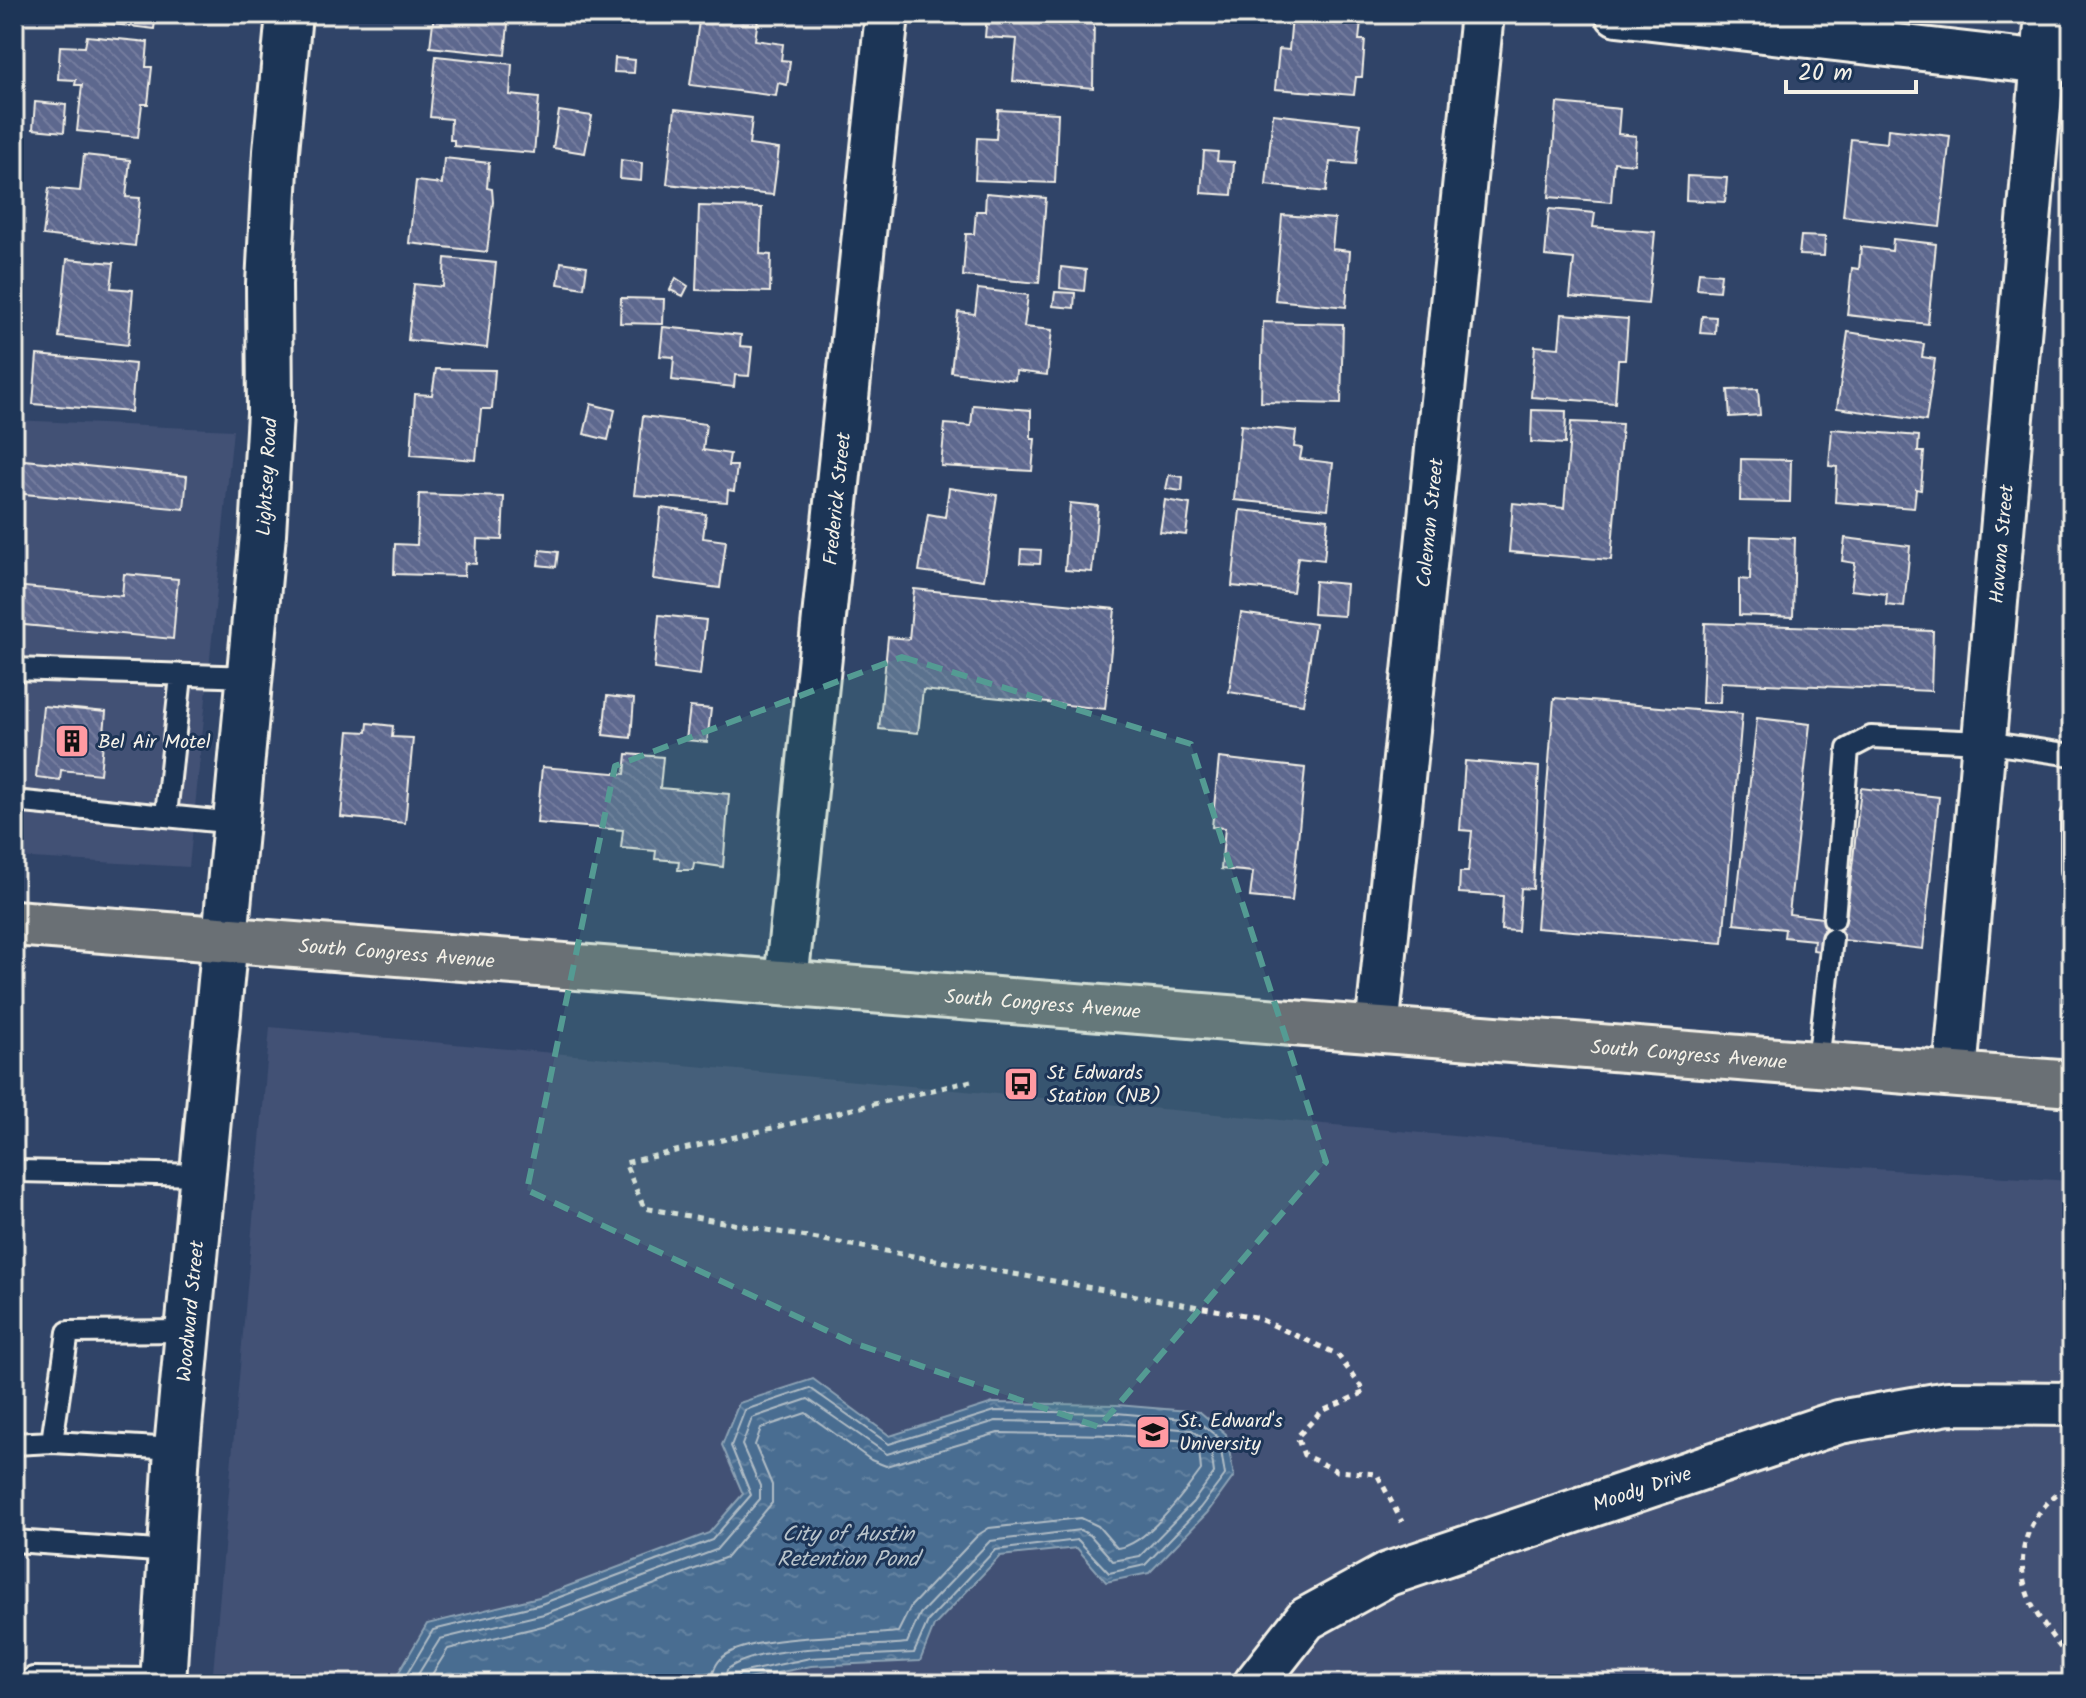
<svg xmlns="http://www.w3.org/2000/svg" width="2086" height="1698" font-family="Kalam,sans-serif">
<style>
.built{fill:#425175}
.water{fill:url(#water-ripples);stroke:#8da2b4;stroke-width:2}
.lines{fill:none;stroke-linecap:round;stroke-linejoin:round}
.shore{stroke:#b0bcc5;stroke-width:2}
.building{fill:url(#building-back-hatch);stroke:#f4f1e8;stroke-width:2}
.service-casing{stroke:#f4f1e8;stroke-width:26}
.minor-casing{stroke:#f4f1e8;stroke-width:48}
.tertiary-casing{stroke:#f4f1e8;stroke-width:50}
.primary-casing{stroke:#f4f1e8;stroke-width:50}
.path{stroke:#f4f1e8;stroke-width:5;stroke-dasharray:6 6;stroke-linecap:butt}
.service{stroke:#1d3557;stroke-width:20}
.minor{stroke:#1d3557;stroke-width:42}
.tertiary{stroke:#1d3557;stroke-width:44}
.primary{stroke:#6b7074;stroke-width:44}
.marked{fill:#549b93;fill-opacity:0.2;stroke:#549b93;stroke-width:6;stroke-dasharray:16 10;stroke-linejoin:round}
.labels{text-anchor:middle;stroke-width:6;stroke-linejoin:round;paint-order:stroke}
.street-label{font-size:20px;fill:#f4f1e8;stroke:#1d3557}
.poi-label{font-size:20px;fill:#f4f1e8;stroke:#1d3557;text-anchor:start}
.water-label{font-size:22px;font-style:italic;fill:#b8c3ca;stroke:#1d3557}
</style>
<defs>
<pattern id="water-ripples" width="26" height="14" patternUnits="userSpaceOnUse" patternTransform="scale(2)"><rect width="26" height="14" fill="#496d91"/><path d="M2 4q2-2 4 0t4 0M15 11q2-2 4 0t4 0" fill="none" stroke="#6482a0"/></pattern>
<pattern id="building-back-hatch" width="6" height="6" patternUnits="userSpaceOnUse" patternTransform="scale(2)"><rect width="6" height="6" fill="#5d678e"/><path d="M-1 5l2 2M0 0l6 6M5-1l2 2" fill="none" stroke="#757d9e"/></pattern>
</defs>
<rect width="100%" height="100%" fill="#304468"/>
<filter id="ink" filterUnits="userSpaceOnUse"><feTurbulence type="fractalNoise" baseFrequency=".0125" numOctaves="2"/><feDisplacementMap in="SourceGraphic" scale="16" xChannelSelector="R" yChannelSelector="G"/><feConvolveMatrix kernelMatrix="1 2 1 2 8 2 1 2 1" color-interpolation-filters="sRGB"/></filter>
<g filter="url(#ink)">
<!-- built -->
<path class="built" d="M14,420L233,430L189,867L14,857Z
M270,1027L1693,1158L2072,1181V1684H212Z"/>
<!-- water -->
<path class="water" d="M813,1379L890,1436L993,1403L1117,1405L1200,1412L1226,1434L1234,1476L1207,1513L1149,1573L1106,1582L1077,1548L1000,1556L934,1626L920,1661L811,1666L723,1684H392L427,1624L539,1597L709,1533L743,1494L722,1445L739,1403Z"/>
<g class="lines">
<!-- shore -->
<path class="shore" d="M401,1684L433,1630L541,1604L712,1540L751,1495L731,1446L745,1410L810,1388L889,1444L995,1411L1116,1413L1196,1420L1219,1438L1225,1475L1200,1508L1145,1565L1109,1573L1078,1540L995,1550L928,1621L914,1653L810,1658L740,1673L734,1684
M412,1684L440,1639L544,1614L716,1550L760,1499V1486L742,1445L752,1418L808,1399L887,1454L996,1421L1116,1423L1192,1430L1210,1444L1214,1473L1193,1502L1140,1556L1113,1561L1090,1535L1080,1530L990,1541L920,1614L907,1643C868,1648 754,1644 727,1670L724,1684
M426,1684L448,1649L547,1625L727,1557L772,1503V1485L755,1445L761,1428L806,1413L871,1460L886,1466L998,1433L1115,1435L1188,1441L1199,1450L1201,1470C1184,1493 1146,1546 1117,1548L1098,1526L1081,1518L989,1528L978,1535L911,1606L898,1632C859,1637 754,1634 724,1656C715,1663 712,1673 712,1684"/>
</g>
<!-- building -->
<path class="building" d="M28,14H156L154,29Z
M434,14H509L505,55L430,47Z
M573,14H605L604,19Z
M700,14L758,19L755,40L783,44L781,60L790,61L787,85L778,83L776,96L690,85Z
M987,14H1094L1093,88L1013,81L1017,39L985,37Z
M1292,16L1361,21L1359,40H1365L1362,77H1356L1354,95L1275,89L1279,49L1289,50Z
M87,36L148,42L146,67H152L148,104H142L138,137L77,131L82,85H75L76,80L58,79L60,46L85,47Z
M436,56L512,64L510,95L539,98L534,153L454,146V140H450L451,119L430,117Z
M615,58L635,60L634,73L614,72Z
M35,102L66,105L64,132L33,129Z
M1557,103L1620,109L1618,134L1636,136L1634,164L1614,162L1611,202L1549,197Z
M675,109L752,118L749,145L779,149L773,195L667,184Z
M998,110L1058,113L1055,183L975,180L977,138L996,139Z
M559,111L592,116L585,153L553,148Z
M1273,114L1360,124L1356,164L1330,162L1326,192L1266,185Z
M1888,129L1950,136L1940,227L1843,216L1851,139L1887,143Z
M1204,151L1218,152L1217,161L1234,162L1232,195L1201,193Z
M84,155L130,160L126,197L140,198L135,246L43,235L49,188L80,191Z
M444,158L489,163L487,188L492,189L493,202L487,252L409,243L416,181L442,184Z
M621,160L642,163L641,181L620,179Z
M1687,176L1727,178L1725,202L1686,200Z
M986,193L1046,198L1039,283L963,276L966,234H974L976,211H985Z
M699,206L762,208L760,254L771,255L770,292L696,290Z
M1549,209L1595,213L1593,227L1655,232L1648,304L1570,297L1574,259L1545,256Z
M1282,215L1335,219L1332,249L1350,251L1346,307L1275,300Z
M1801,236L1825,237L1824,256L1799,255Z
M1893,239L1936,244L1928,324L1847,315L1852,268L1859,269L1861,247L1892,251Z
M445,258L496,263L487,348L408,340L414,284L443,287Z
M67,259L114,263L111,288L133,290L128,345L59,337Z
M561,262L587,266L584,288L558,284Z
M1061,267L1086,270L1084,291L1060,288Z
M1699,272L1721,274L1719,291L1697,289Z
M676,278L688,286L683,296L670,290Z
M978,289L1028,295L1024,327L1052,330L1047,375L1016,371L1015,380L951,372L958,312L975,314Z
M1055,292L1075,293L1074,308L1053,306Z
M621,298L664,299L663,324L620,323Z
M1562,314L1628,319L1625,360H1618L1615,403L1531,397L1535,346L1559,348Z
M1702,316L1716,317L1715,334L1700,333Z
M1263,322L1343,324L1341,404L1261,402Z
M663,327L741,335L740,346L752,347L749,376L735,375L734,387L672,380L674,357L660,356Z
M1848,332L1924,344L1922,357L1935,359L1926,421L1837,408Z
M37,355L135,364L131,412L33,404Z
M436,369L495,370L492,409H481L476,460L411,455L415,394L432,395Z
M1758,389L1760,415L1730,417L1728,390Z
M591,404L615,410L608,440L584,434Z
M973,405L1031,410V439H1035L1032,471L941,466L945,424L971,426Z
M1532,410L1566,411L1565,444L1531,442Z
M643,416L706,424L703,450L730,454L728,466H737L734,491L728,490L727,502L634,495Z
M1571,422L1622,424L1611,560L1509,552L1513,503L1564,508Z
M1241,425L1296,431L1294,447L1302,448L1300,459L1333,463L1328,509L1234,500Z
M1832,429L1919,436L1918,452H1924L1921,490L1916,489L1914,508L1835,502L1837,467L1829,466Z
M14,459L187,476L184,509L14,493Z
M1741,459L1791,460L1790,502L1740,501Z
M1169,475L1183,477L1182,491L1166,489Z
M949,488L997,495L984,580L919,571L928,514L945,517Z
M419,494L504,497L502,540L477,539L476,564L465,563L464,576L394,574L395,544L417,545Z
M1165,500L1190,504L1186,535L1160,532Z
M1070,503L1098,506L1092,572L1065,570Z
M661,508L706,514L703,538L726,541L720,588L653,579Z
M1240,510L1328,519L1324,560L1298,557L1293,592L1232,586Z
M1751,536L1795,538L1793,617L1739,615V579L1750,580Z
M1845,538L1910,546L1904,607L1886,605L1887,594L1851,590L1855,563L1842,561Z
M1021,549L1041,550L1040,564L1020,563Z
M540,550L558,552L556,567L538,565Z
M124,574L178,579L173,639L14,624V586L122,596Z
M1315,581L1346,584L1344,616L1313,614Z
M914,589L1115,609L1105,709L923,690L918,733L879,729L888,637L909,639Z
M1241,613L1315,624L1303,704L1229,692Z
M659,615L706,620L700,675L654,669Z
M1705,623L1933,631L1931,691L1721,682L1720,703H1702Z
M607,696L634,699L631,738L603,735Z
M1554,698L1742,714L1723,943L1536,928Z
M43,706L106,712L100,774L61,770L60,780L36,777Z
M690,707L711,709L707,742L686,740Z
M1757,718L1810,724L1789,914L1846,921L1861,788L1939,797L1923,949L1826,938L1825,952L1813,950L1814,940L1784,937L1785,929L1734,924Z
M368,723L393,726L392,737L413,738L405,823L341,817L349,731L367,732Z
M627,754L663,757L660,788L729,794L723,867L694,863L693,870H678L679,861L655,859L656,851L621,848L623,830L537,823L542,767L625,774Z
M1219,758L1305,768L1292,901L1250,897L1253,872L1221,869L1225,828L1212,827Z
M1465,761L1539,767L1533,889L1521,888L1518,931L1501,930L1503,896L1459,893L1460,872H1468L1472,831L1460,830Z
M2072,1593V1613L2063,1599Z
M2072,1617V1641L2061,1626Z"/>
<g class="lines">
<!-- service casing -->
<g class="service-casing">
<path id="service" d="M14,669L250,677
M14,801L236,823
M166,815L181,676
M2072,816V870
M1834,919L1848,749L1871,737L1984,742L2072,755
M1818,1063L1832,939
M18,1171L203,1175
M52,1442L177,1449
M14,1444L52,1442L68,1332L188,1331
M14,1541L171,1552
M27,1684L33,1678L163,1679"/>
</g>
<!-- minor casing -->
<g class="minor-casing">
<g id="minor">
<path d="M1617,14L2044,63L2071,58"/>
<path id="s1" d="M786,982L887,14"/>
<path id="s2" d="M1377,1030L1482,14"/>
<path id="s3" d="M1955,1074L2047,14"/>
<path id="s4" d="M1255,1684L1306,1619L1388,1574L1839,1422L1948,1403L2072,1404"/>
</g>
</g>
<!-- tertiary casing -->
<g class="tertiary-casing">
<g id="tertiary">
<path id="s5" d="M163,1684L177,1449L263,534L270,413L269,284L276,151L289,14"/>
</g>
</g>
<!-- primary casing -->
<g class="primary-casing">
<g id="primary">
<path id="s6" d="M14,923L2072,1084"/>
</g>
</g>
<!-- path -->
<path class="path" d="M971,1081L625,1163L644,1208L1255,1317L1337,1354L1365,1392L1322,1411L1297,1437L1304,1455L1337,1471L1377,1474L1402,1522
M2066,1487C2026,1514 2010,1561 2033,1607C2043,1626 2059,1645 2072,1663"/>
<!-- service -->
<use href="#service" class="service"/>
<!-- minor -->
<use href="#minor" class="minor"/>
<!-- tertiary -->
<use href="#tertiary" class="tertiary"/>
<!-- primary -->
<use href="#primary" class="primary"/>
</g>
</g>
<!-- marked area -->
<path class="marked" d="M902,657L1191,744L1326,1162L1099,1427L851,1342L527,1190L615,766Z"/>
<!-- icons -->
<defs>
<g id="building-square" transform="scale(1.8)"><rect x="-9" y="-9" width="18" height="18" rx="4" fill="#ff9aa2" stroke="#1d3557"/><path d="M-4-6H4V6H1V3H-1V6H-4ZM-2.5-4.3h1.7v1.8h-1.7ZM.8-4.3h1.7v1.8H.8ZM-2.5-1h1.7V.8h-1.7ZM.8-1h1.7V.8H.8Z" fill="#111"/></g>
<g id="bus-square" transform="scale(1.8)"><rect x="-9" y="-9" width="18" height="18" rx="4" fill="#ff9aa2" stroke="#1d3557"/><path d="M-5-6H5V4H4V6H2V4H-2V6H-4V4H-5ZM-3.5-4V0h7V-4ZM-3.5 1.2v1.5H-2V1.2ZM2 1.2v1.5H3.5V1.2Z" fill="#111"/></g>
<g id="university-square" transform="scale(1.8)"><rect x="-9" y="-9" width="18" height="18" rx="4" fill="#ff9aa2" stroke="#1d3557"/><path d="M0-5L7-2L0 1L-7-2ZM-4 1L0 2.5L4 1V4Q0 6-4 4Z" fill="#111"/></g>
</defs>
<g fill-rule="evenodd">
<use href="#building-square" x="72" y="741"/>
<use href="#bus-square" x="1021" y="1084"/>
<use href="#university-square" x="1153" y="1432"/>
</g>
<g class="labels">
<!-- street labels -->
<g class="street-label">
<text dy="7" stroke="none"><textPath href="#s5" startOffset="1212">Lightsey Road</textPath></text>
<text dy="7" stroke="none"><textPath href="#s1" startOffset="486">Frederick Street</textPath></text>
<text dy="7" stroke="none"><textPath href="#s2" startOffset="510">Coleman Street</textPath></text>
<text dy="7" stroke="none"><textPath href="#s3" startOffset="532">Havana Street</textPath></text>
<text dy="7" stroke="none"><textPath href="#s6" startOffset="384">South Congress Avenue</textPath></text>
<text dy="7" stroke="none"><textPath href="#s6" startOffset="1032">South Congress Avenue</textPath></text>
<text dy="7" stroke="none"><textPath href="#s6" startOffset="1680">South Congress Avenue</textPath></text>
<text dy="7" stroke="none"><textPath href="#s5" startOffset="374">Woodward Street</textPath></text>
<text dy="7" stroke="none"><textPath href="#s4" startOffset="444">Moody Drive</textPath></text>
</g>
<!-- poi labels -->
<g class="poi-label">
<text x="98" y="748">Bel Air Motel</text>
<text x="1047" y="1079">St Edwards<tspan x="1047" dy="23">Station (NB)</tspan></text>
<text x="1179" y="1427">St. Edward's<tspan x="1179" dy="23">University</tspan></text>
</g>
<!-- water labels -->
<g class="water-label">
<text x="848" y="1541">City of Austin<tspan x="848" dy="25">Retention Pond</tspan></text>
</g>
</g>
<!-- margin -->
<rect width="2086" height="1698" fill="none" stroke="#1d3557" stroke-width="48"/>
<rect x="24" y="24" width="2038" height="1650" fill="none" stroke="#f4f1e8" stroke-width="3" filter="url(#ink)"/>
<!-- scale -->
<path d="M1786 80v12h130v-12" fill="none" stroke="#f4f1e8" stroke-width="4"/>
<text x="1798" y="80" font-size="24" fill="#f4f1e8" stroke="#1d3557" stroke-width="6" paint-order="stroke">20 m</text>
</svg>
